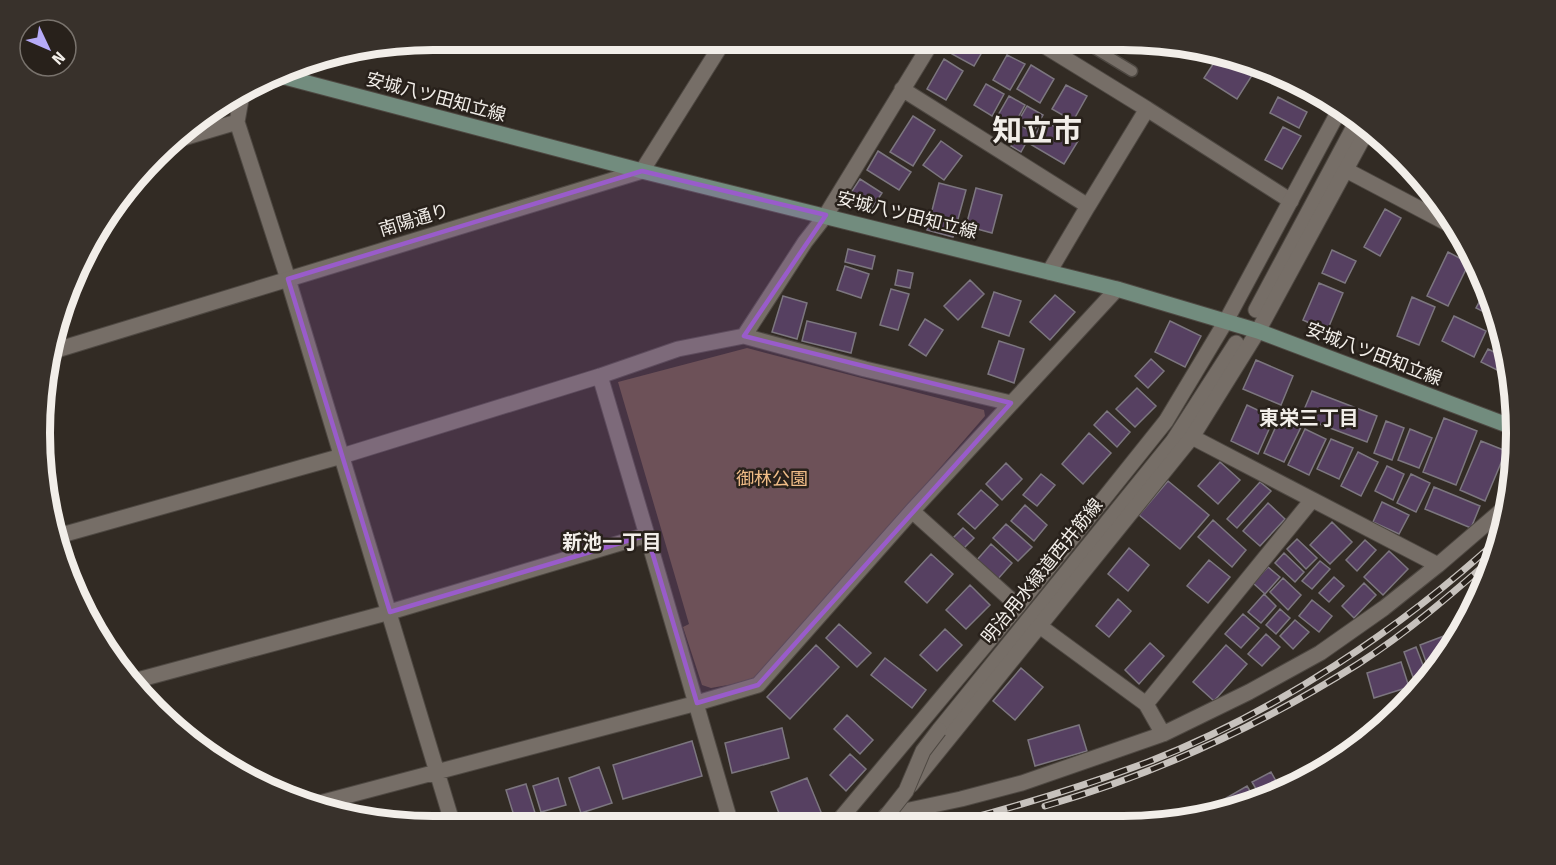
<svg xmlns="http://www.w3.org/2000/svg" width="1556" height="865" font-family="'Fira Sans','Noto Sans JP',sans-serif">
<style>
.green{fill:#624f3c}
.building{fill:#564061;stroke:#7c767f;stroke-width:1.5}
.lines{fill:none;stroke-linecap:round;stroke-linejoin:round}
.service-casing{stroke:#4e4842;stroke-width:13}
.pedestrian-casing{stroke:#4e4842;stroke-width:17}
.minor-casing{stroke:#4e4842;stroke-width:17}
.tertiary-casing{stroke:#4e4842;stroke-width:17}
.secondary-casing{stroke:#4e4842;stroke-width:17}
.service{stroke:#766e67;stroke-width:10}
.pedestrian{stroke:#766e67;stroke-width:15}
.minor{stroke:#766e67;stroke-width:15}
.tertiary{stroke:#766e67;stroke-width:15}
.secondary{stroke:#728c7e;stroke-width:15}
.rail-casing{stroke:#c7c2bd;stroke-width:7}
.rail{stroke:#28211b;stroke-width:4.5;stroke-dasharray:14;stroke-linecap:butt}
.pedestrian-bridge-casing{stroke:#4e4842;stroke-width:17;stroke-linecap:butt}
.pedestrian-bridge{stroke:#766e67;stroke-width:15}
.marked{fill:#995cca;fill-opacity:0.2;stroke:#995cca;stroke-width:4.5;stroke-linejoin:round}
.labels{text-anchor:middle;stroke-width:5;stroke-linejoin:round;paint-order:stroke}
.street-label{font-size:18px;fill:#f2eee9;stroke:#28211b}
.park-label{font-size:18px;fill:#f1bd87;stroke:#28211b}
.neighbourhood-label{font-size:20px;font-weight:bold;fill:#f2eee9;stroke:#28211b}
.town-label{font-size:30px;font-weight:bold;fill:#f2eee9;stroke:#28211b}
.rim{fill:none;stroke:#f2eee9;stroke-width:8}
</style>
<rect width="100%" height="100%" fill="#322b24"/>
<!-- green -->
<path class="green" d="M747,348L984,410L985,416L756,680L711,688L702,685L683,627L689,624L618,382Z"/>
<!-- building -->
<path class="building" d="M960,40H989L974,66L952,54Z
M1117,40H1147L1139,53Z
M1221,52L1258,66L1237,99L1204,78Z
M1007,55L1025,64L1010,90L993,80Z
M944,59L963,71L946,100L927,89Z
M1031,65L1054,79L1040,103L1017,89Z
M986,84L1004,94L992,116L974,105Z
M1066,85L1087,96L1073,121L1052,109Z
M1009,96L1025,105L1013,127L997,117Z
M1278,97L1307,112L1299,128L1270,113Z
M1027,106L1043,115L1035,129L1019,120Z
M913,116L935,130L913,166L890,152Z
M1044,120L1078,141L1064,164L1030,144Z
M1022,126L1032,132L1021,152L1011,146Z
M1283,127L1301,136L1282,169L1265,160Z
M941,141L962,156L944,180L923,165Z
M878,151L911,172L899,190L867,170Z
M860,179L882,193L869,213L847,199Z
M939,183L966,190L953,237L927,230Z
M976,188L1002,195L992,233L966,226Z
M1385,209L1401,218L1380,256L1364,247Z
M848,249L875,256L872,269L845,262Z
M1332,250L1356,261L1345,283L1322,273Z
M1448,252L1469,263L1448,306L1427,296Z
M845,266L869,274L861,298L837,290Z
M898,270L913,273L910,288L895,285Z
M970,280L984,294L958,320L944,306Z
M1319,283L1343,293L1327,331L1303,320Z
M1487,288L1498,315L1496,318L1476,308Z
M891,289L909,294L898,330L880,325Z
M994,292L1021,301L1009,336L982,327Z
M1055,295L1075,312L1050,340L1030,322Z
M783,296L807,303L797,339L772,332Z
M1412,297L1435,307L1419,345L1397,336Z
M1454,316L1486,331L1474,357L1442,341Z
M925,319L943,330L926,356L909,345Z
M807,321L856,333L851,353L802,341Z
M1170,321L1201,336L1185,367L1155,352Z
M999,341L1024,349L1014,383L988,374Z
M1488,349L1508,359L1511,377L1481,362Z
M1151,359L1164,371L1148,388L1135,376Z
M1256,360L1293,376L1281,405L1243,389Z
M1137,388L1156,406L1135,427L1116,409Z
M1312,391L1377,416L1367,442L1301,417Z
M1247,405L1274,418L1258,454L1231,441Z
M1107,411L1130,432L1117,447L1094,425Z
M1281,415L1302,425L1284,462L1264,453Z
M1444,418L1477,431L1456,485L1423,472Z
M1386,421L1404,428L1392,460L1374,453Z
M1305,429L1326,439L1309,475L1288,465Z
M1410,429L1432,438L1419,468L1398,460Z
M1089,433L1111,453L1083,484L1062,464Z
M1331,439L1353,448L1339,479L1317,469Z
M1481,441L1506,451L1485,501L1460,490Z
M1358,452L1378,462L1361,496L1341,486Z
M1220,462L1240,480L1218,504L1198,486Z
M1006,463L1022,479L1002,500L986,484Z
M1387,466L1404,474L1393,500L1375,491Z
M1041,474L1055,485L1037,506L1023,495Z
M1411,474L1430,483L1416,512L1397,503Z
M1168,481L1209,515L1180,549L1139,515Z
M1260,482L1271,491L1237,528L1227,519Z
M1434,487L1480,506L1471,528L1425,509Z
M981,490L998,505L975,529L958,514Z
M1382,502L1409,515L1399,534L1373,522Z
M1268,503L1285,519L1260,546L1243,531Z
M1025,505L1047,525L1034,541L1011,521Z
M1213,520L1246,550L1232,567L1198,537Z
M1332,522L1352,542L1330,564L1310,545Z
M1006,524L1032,547L1018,561L993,538Z
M963,528L974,538L963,549L952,539Z
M1297,539L1317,558L1306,569L1287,549Z
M1365,540L1376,550L1357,571L1346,560Z
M991,544L1012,563L997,580L976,561Z
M1129,548L1149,565L1128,591L1108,574Z
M1389,551L1408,569L1383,595L1364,577Z
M1284,553L1304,572L1295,582L1275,563Z
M931,554L953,574L927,603L905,582Z
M1209,560L1230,577L1208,603L1187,586Z
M1320,561L1330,569L1312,589L1302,581Z
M1268,567L1280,577L1265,594L1253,583Z
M1334,577L1344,586L1329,602L1319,593Z
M1283,578L1301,595L1288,610L1270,592Z
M1364,583L1376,595L1354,618L1342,606Z
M970,585L990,605L966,629L946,610Z
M1264,594L1276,606L1261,623L1248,612Z
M1118,599L1131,611L1109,637L1096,626Z
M1312,600L1332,616L1319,632L1299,616Z
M1280,609L1290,618L1276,634L1266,625Z
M1243,614L1259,628L1241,648L1225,634Z
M1295,620L1309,632L1293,649L1280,636Z
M839,624L871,653L857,667L826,638Z
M945,629L962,645L937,671L920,655Z
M1457,631L1459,637L1434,671L1430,673L1420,645Z
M1266,634L1280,647L1262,666L1248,654Z
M1150,643L1164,656L1139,684L1125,670Z
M816,645L839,667L790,719L767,697Z
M1226,645L1247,664L1214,701L1193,682Z
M1416,647L1426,673L1413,677L1404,652Z
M885,658L926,690L912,708L871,675Z
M1401,662L1409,687L1374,698L1367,673Z
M1021,668L1043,687L1015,720L993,701Z
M847,715L873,740L860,754L834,729Z
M1079,725L1087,751L1035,766L1028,740Z
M782,728L789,758L732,773L725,743Z
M692,741L702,776L623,799L613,765Z
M850,754L866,769L846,791L830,775Z
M599,767L612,803L581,813L569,778Z
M1271,772L1281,790L1262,799L1252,782Z
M558,778L566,805L541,812L533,786Z
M807,778L821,812L791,824H783L771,792Z
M526,784L536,816L516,822L506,790Z
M1247,786L1257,802L1227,811L1221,801Z
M638,817L641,824H617Z"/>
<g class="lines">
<!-- service casing -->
<g class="service-casing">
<path id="service" d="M1081,40L1132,71"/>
</g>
<!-- pedestrian casing -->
<g class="pedestrian-casing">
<path id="pedestrian" d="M1256,310L1358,119
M939,730L1173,441L1236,343"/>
</g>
<!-- minor casing -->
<g class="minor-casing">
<path id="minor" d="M1035,40L1147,109
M902,89L1088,206L1049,272
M242,94L237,122L288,279L453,825
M173,141L237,122
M1346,170L1458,229
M1088,206L1147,109L1291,201
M744,336L805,242L826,215L933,40
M1192,437L1438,565
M912,511L1018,606
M53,514L78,598
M647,535L731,824
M58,536L342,456L600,376L678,349L744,336L865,369L1011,403
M1041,627L1146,704
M130,682L390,612L647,535L600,376
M1163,734L1146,704L1312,500
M911,785L1192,437L1258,331L1369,127
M312,805L697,703L758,685L912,511L1117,289
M886,815L961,799L1022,783L1163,734L1249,692L1320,653L1384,608L1438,565L1509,504"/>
</g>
<!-- tertiary casing -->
<g class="tertiary-casing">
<path id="tertiary" d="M50,352L642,171L725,39
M836,824L1018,606L1166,421L1226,321L1341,107"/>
</g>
<!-- secondary casing -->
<g class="secondary-casing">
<path id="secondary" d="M277,75L642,171L1117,289L1258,331L1515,428"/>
</g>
<!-- service -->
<use href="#service" class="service"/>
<!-- pedestrian -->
<use href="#pedestrian" class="pedestrian"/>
<!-- minor -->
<use href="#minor" class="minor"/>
<!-- tertiary -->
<use href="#tertiary" class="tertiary"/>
<!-- secondary -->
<use href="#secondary" class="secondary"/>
<!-- rail casing -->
<g class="rail-casing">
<path id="rail" d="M1045,806C1156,774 1261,725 1358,664C1408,632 1453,593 1497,554
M953,823C1019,806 1084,786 1148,762C1275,713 1401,629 1501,537"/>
</g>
<!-- rail -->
<use href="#rail" class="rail"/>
<!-- pedestrian-bridge casing -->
<g class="pedestrian-bridge-casing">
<path id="pedestrian-bridge" d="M880,824L906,791L923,751L939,730"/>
</g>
<!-- pedestrian-bridge -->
<use href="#pedestrian-bridge" class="pedestrian-bridge"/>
</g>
<!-- marked area -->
<path class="marked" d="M642,171L826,215L744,336L1011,403L758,685L697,703L647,535L390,612L288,279Z"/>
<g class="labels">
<!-- street labels -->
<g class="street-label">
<text transform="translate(436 97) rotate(15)" y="6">安城八ツ田知立線</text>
<text transform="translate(907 215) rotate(14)" y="6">安城八ツ田知立線</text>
<text transform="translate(414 220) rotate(-17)" y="6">南陽通り</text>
<text transform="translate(1374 354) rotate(21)" y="6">安城八ツ田知立線</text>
<text transform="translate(1042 571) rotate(-51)" y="6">明治用水緑道西井筋線</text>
</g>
<!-- park labels -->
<g class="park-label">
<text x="772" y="485">御林公園</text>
</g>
<!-- neighbourhood labels -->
<g class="neighbourhood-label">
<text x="1309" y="425">東栄三丁目</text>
<text x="612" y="549">新池一丁目</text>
</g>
<!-- town labels -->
<g class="town-label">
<text x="1037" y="141">知立市</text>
</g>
</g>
<!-- crop -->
<path d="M0 0H1556V865H0ZM433 50H1123A383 383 0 0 1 1506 433V433A383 383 0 0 1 1123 816H433A383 383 0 0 1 50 433V433A383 383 0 0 1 433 50Z" fill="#38312b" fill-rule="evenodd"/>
<path class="rim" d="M433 50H1123A383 383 0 0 1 1506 433V433A383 383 0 0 1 1123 816H433A383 383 0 0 1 50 433V433A383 383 0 0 1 433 50Z"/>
<!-- north arrow -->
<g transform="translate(48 48) rotate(134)"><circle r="28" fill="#28211b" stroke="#79736d" stroke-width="1.5"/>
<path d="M0-4.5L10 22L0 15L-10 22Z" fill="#b6abf8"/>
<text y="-9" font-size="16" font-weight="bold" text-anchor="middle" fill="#f2eee9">N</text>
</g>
</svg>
